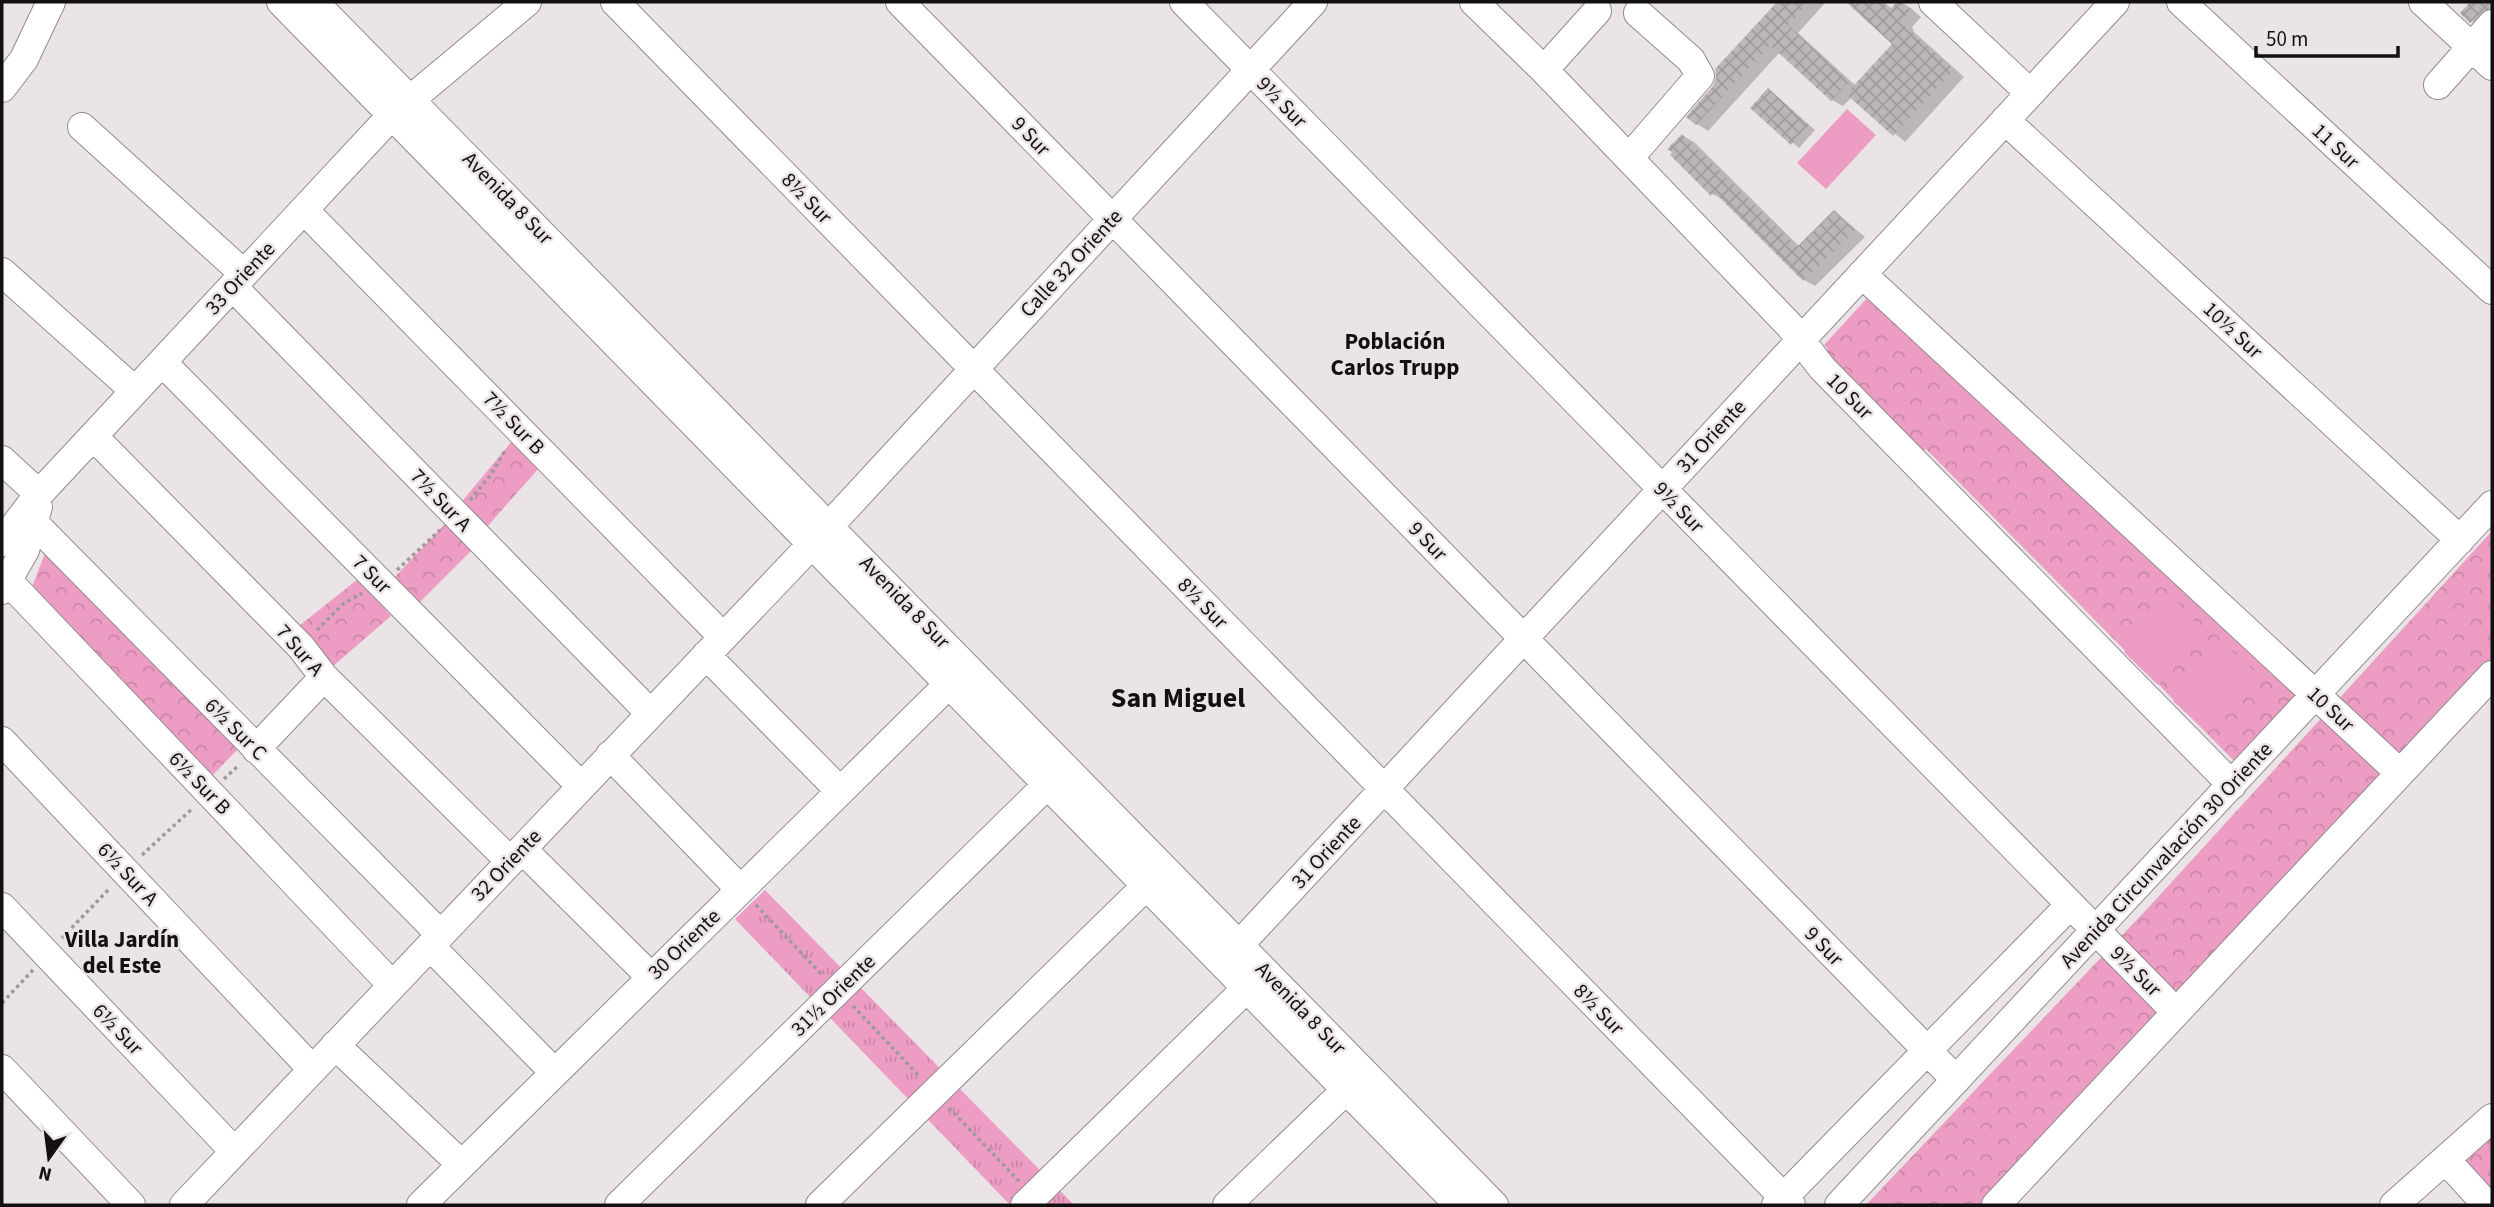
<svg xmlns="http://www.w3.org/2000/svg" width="2494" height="1207" font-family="'Source Sans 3',sans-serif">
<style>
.grass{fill:url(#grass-tufts)}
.park{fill:url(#park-crowns)}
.pitch{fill:#ed9dc4}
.shadow{fill:#0003}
.building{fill:url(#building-cross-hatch)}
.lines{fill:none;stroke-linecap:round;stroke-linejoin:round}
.minor-casing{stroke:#918b8e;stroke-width:30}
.path{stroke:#9e999b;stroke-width:3.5;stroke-dasharray:3.5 3.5;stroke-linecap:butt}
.minor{stroke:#fff;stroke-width:28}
.labels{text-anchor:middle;stroke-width:5;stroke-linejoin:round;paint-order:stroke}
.street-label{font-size:21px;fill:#121011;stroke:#ebe4e7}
.neighbourhood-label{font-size:23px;font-weight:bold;fill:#121011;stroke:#ebe4e7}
.district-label{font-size:28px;font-weight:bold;fill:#121011;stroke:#ebe4e7}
</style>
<defs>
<pattern id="grass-tufts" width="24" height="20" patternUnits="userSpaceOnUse" patternTransform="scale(1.75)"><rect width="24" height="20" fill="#ed9dc4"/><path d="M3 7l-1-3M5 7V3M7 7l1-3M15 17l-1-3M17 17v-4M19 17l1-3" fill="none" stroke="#ca86a7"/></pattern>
<pattern id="park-crowns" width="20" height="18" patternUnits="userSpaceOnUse" patternTransform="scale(1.75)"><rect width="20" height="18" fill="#ed9dc4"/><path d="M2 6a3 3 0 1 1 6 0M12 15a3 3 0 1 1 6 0" fill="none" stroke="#ca86a7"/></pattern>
<pattern id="building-cross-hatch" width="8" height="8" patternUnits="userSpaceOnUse" patternTransform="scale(1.75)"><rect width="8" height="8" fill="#bcb6b9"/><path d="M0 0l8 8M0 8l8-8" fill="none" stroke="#a19b9e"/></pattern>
</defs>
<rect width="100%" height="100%" fill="#ebe4e7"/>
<!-- grass -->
<path class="grass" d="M765,890L1074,1205H1010L735,919Z"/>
<!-- park -->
<path class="park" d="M1869,296L2296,696L2235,762L1926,449L1923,451L1822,356L1828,349L1824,345Z
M512,441L539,468L486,528L459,505Z
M446,523L472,550L415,607L389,583Z
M2492,531V659L1981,1205H1866L2148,908Z
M47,548L238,749L209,779L32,587Z
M358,579L391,616L332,667L294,630Z
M2492,1136V1194L2464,1162Z"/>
<!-- pitch -->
<path class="pitch" d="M1847,109L1876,135L1826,189L1797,163Z
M2174,600L2208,634L2158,685L2124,652Z
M2225,645L2260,676L2208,733L2173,701Z"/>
<!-- shadow -->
<path class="shadow" d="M1779,2H1826L1798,33L1856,86L1894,44L1848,2H1884L1892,9L1900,2L1911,8L1921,17L1912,27L1914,32L1964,77L1905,142L1852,97L1843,106L1832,100L1780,52L1708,131L1697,124L1718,79L1717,69Z
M2472,2H2488L2492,5V13L2478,26L2462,13Z
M1769,91L1815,130L1799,148L1753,108Z
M1683,136L1694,142L1800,247L1835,212L1865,237L1815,286L1804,280L1723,199L1712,194L1672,155Z"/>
<!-- building -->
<path class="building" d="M1777,2H1809L1788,25L1849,82L1831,101L1770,45L1696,125L1686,117L1713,86L1716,78L1715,69Z
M1846,2H1882L1890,9L1897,2H1902L1911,10L1902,20L1903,24L1954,70L1893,136L1846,94L1892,44Z
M2470,2H2492V8L2480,13L2470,23L2460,13Z
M1768,88L1809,125L1791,145L1750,108Z
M1682,134L1797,247L1834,210L1855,230L1803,281L1719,197L1712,193L1711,196L1670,155L1672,152L1667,149Z"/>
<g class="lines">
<!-- minor casing -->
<g class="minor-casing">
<path id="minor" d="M281,2L1459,1205
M314,2L1494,1205
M615,2L1791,1205
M900,2L1956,1080
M1184,2L2176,1012
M1474,2L1544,70L1790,326L1822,368L2232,785
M1933,2L2030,93
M2181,2L2492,290
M2423,2L2492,66
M1544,70L1597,11
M2438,85L2492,24
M2,88L24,59L51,2
M2005,120L2460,540
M82,127L244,274
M1629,158L1700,76L1691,60L1638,13
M304,210L723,637
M2,272L135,391
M1862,274L2400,773
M233,287L650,713
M162,362L581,786
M93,436L301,647L324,677L510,861
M2,460L39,494
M34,523L440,934
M2,542L39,494L392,115L527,2
M8,581L392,985
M2,590L25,550L38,507
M706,655L840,791
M2,741L312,1069
M256,749L324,677
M610,755L740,889
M522,849L651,977
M2,907L234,1151
M430,946L553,1071
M1226,959L2115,2
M335,1045L461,1164
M2,1069L131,1205
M2446,1160L2487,1205
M184,1205L830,525L1313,2
M421,1205L949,684
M619,1205L1047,785
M820,1205L1146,886
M1025,1205L1258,977
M1227,1205L1346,1090
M1776,1205L2069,906
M1839,1205L2492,505
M1996,1205L2492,675
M2394,1205L2492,1118"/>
</g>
<!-- path -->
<path class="path" d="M470,500L490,476L506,449
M397,570L440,530
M317,630L343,604L362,593
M224,779L239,765
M142,855L193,808
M756,905L823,976
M62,938L110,888
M2,1003L33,970
M853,1006L920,1077
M949,1108L1019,1181"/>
<!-- minor -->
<use href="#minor" class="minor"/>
</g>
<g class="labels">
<!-- street labels -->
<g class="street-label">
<text transform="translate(1282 102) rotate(46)" y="7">9½ Sur</text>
<text transform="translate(1031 136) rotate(46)" y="7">9 Sur</text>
<text transform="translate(2336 146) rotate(43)" y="7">11 Sur</text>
<text transform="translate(508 198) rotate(46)" y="7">Avenida 8 Sur</text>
<text transform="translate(807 198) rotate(46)" y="7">8½ Sur</text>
<text transform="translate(1071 263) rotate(-47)" y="7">Calle 32 Oriente</text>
<text transform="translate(240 278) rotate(-47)" y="7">33 Oriente</text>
<text transform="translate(2233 330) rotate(43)" y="7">10½ Sur</text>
<text transform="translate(1850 396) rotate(45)" y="7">10 Sur</text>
<text transform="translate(514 423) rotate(46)" y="7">7½ Sur B</text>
<text transform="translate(1711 436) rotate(-47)" y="7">31 Oriente</text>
<text transform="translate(441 500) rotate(46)" y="7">7½ Sur A</text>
<text transform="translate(1679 507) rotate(46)" y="7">9½ Sur</text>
<text transform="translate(1428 541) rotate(46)" y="7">9 Sur</text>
<text transform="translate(372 574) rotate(45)" y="7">7 Sur</text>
<text transform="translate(905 602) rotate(46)" y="7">Avenida 8 Sur</text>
<text transform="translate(1203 603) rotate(46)" y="7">8½ Sur</text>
<text transform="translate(300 650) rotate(49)" y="7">7 Sur A</text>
<text transform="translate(2331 709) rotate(43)" y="7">10 Sur</text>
<text transform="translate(236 729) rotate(45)" y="7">6½ Sur C</text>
<text transform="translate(200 783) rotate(46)" y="7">6½ Sur B</text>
<text transform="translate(1326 852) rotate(-47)" y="7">31 Oriente</text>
<text transform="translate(2166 855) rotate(-47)" y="7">Avenida Circunvalación 30 Oriente</text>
<text transform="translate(506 865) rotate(-46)" y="7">32 Oriente</text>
<text transform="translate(128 874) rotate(47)" y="7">6½ Sur A</text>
<text transform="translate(684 944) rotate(-44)" y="7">30 Oriente</text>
<text transform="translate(1824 946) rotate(46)" y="7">9 Sur</text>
<text transform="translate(2136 971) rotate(45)" y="7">9½ Sur</text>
<text transform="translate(833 995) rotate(-44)" y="7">31½ Oriente</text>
<text transform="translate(1301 1008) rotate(46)" y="7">Avenida 8 Sur</text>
<text transform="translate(1599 1009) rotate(46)" y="7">8½ Sur</text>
<text transform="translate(118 1029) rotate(46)" y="7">6½ Sur</text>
</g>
<!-- neighbourhood labels -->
<g class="neighbourhood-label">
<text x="1395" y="349">Población<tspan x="1395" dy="26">Carlos Trupp</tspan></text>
<text x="122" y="947">Villa Jardín<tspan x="122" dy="26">del Este</tspan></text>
</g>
<!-- district labels -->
<g class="district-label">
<text x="1178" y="707">San Miguel</text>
</g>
</g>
<!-- border -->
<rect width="2494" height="1207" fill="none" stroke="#121011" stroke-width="7"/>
<!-- north arrow -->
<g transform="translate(49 1158) rotate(194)" stroke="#ebe4e7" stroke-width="5" paint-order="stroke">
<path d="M0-5L12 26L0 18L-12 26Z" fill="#121011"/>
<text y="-10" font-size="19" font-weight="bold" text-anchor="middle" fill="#121011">N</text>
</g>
<!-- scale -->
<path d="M2256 46v10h142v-10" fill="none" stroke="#121011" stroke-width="3.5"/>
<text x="2266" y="46" font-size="21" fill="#121011" stroke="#ebe4e7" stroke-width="5" paint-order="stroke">50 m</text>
</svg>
